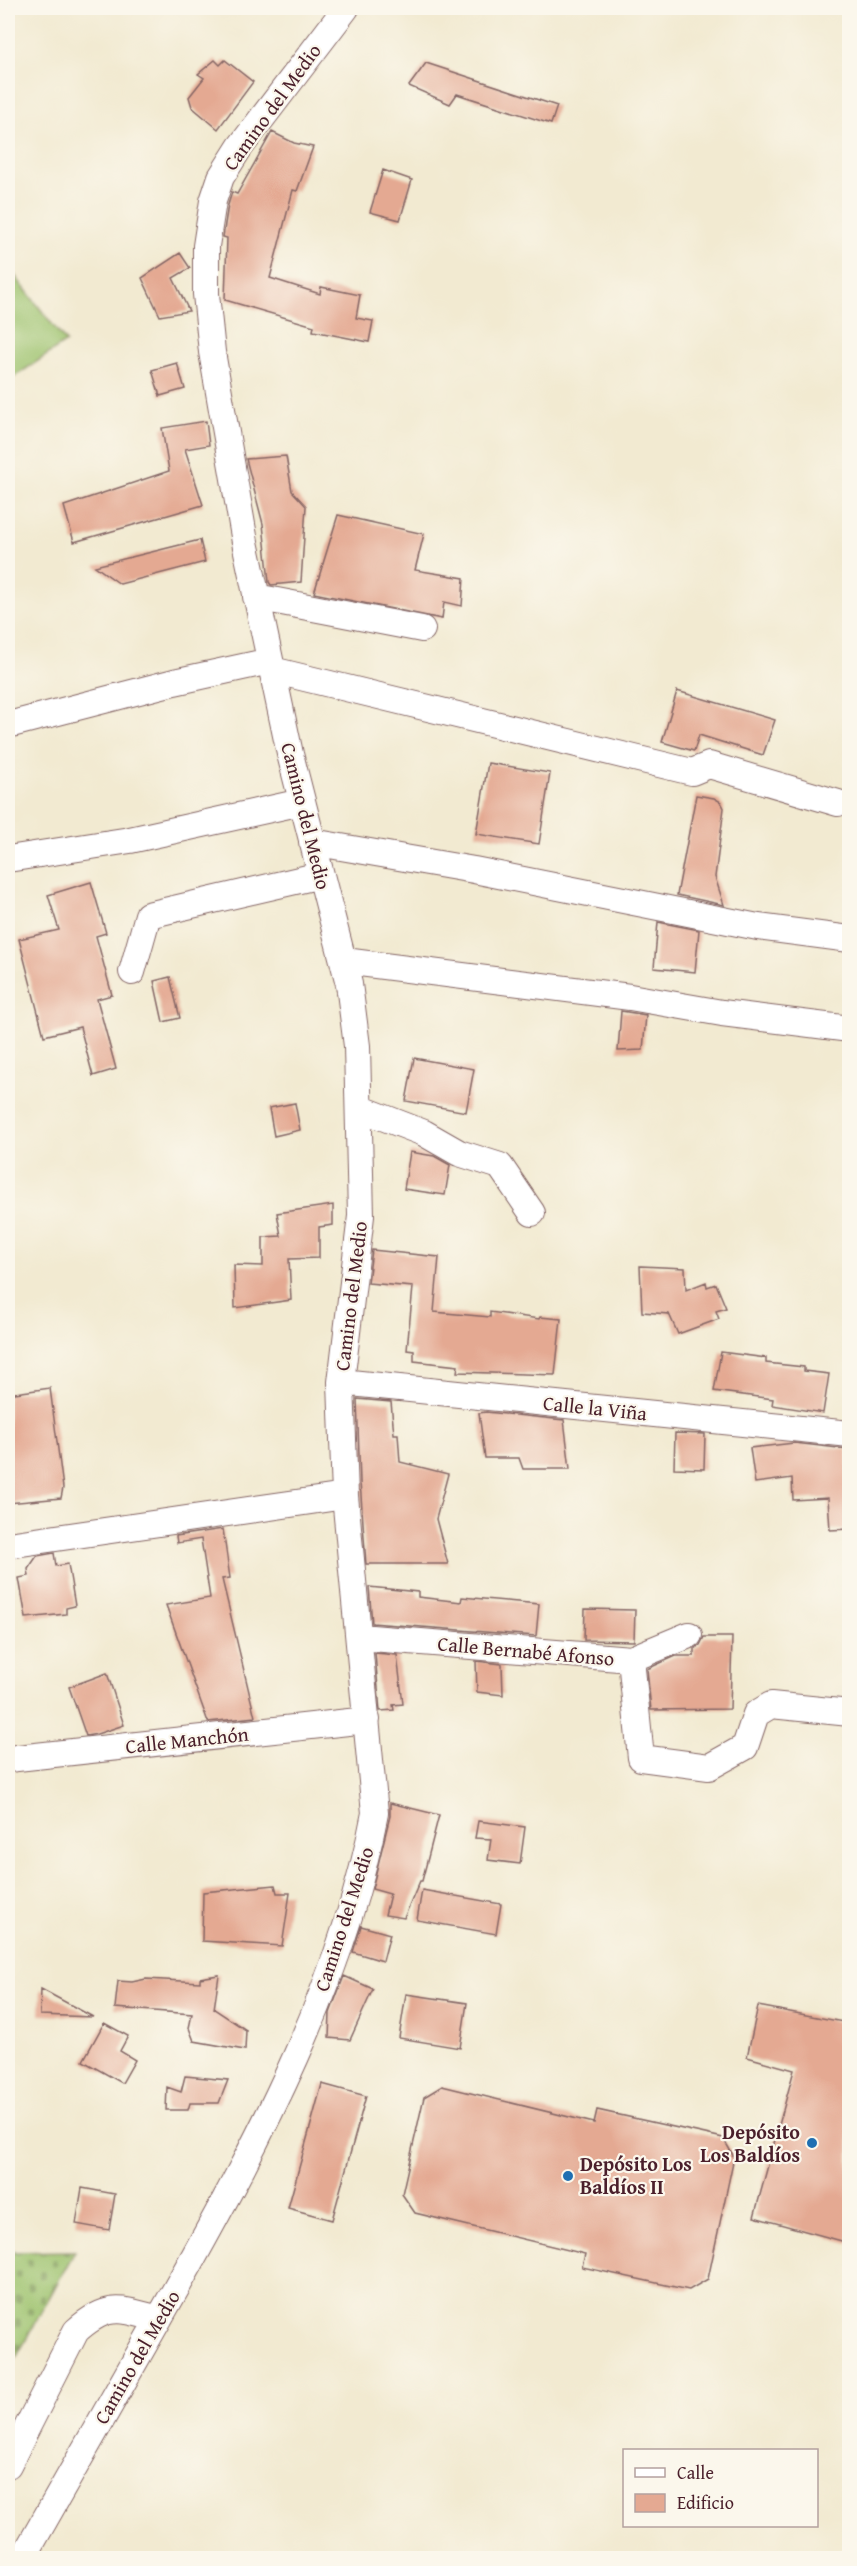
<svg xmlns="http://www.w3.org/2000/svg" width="857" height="2566" font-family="'Gentium Book Plus',serif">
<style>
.grass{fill:#9ec36e;stroke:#74714c;stroke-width:1.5}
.cemetery{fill:url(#cemetery-stones);stroke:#74714c;stroke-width:1.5}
.building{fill:#e4a992}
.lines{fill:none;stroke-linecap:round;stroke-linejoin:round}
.minor-casing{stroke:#856665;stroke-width:28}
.minor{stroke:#fff;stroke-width:26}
.poi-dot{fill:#1f6fb2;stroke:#fbf7ec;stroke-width:2}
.labels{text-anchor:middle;stroke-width:4.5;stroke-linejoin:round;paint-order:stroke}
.street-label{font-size:20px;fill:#4a1f2b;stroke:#fbf7ec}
.poi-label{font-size:20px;font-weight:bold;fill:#4a1f2b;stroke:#fbf7ec;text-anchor:end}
</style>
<defs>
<pattern id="cemetery-stones" width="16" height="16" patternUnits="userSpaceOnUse" patternTransform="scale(1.5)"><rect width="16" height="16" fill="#9ec36e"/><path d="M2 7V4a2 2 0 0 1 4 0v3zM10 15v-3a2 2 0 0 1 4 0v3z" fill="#839e5b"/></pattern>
</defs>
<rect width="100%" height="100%" fill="#fbf7ec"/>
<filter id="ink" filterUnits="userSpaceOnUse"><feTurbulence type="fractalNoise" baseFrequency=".0167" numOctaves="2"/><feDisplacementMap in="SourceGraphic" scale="12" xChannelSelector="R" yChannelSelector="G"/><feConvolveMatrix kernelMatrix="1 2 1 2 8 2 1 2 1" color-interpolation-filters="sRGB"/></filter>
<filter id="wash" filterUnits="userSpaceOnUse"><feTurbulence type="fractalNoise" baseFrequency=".008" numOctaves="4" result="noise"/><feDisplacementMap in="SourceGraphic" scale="24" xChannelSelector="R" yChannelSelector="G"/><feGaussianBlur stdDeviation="1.35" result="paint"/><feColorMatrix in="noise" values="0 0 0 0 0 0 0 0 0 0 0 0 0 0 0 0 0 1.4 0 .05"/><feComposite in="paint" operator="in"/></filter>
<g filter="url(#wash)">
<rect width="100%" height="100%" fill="#f2ead1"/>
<!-- grass -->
<path class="grass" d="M8,267L66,342L8,381Z"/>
<!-- cemetery -->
<path class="cemetery" d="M75,2251L8,2372V2252Z"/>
<g id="blocks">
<!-- building -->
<path class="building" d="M215,60L220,65L225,60L253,82L218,129L192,107L189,97L204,78L198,74Z
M426,63L557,106L551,124L457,94L450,104L409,86Z
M272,132L294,143L313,147L297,191L293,190L270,278L320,294L321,287L360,295L356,318L373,321L369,342L313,331L314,326L225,300L227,238L223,237L228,205L232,192L237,194Z
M383,170L412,180L400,220L370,212Z
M180,253L190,268L173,278L189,311L160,316L142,278Z
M177,363L185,389L160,396L152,370Z
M206,421L209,445L185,449L203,505L74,542L64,506L169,471L162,428Z
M286,456L292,491L306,506L301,582L271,585L269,582L263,524L246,459Z
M338,515L424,534L415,570L464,578L462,606L444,602L442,619L314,593Z
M200,540L205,562L120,584L95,566Z
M677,691L775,720L763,755L699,735L694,751L662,742Z
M488,763L550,773L539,844L476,834Z
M696,795L714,798L721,802L724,808L715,877L724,905L677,895Z
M91,882L106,933L96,936L112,995L97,999L116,1069L93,1076L80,1027L44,1036L19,939L59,930L48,895Z
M658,922L699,930L695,972L654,968Z
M170,977L180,1018L163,1022L154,981Z
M621,1011L646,1015L643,1050L618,1051Z
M414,1058L474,1069L466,1112L406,1101Z
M295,1103L300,1130L274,1136L269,1108Z
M410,1152L434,1156L450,1165L445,1195L404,1189Z
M333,1205V1225L319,1227V1258L289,1259L291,1300L235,1308L234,1265L263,1266V1237L281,1236L277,1213Z
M372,1250L439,1257L434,1312L490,1317V1312L539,1319L540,1317L561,1319L555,1375L457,1372L458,1366L414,1361V1351L407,1350L413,1287L368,1283Z
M640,1266L685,1268L686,1290L706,1282L707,1287L716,1284L726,1308L716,1311L719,1319L678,1334L669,1314L642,1312Z
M721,1352L766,1358V1363L804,1367V1371L829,1374L823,1413L772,1405L773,1399L714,1391Z
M50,1388L63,1488L61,1498L8,1503V1394Z
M357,1399L391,1402L394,1434H398L400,1462L448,1474L436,1519L448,1564H366L360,1482Z
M486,1412L564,1420L570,1469H523L519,1458H485L479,1413Z
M675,1433L705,1434L704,1469L674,1468Z
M794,1443L847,1449L849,1529L830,1530L828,1498L793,1500L792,1478L755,1483L750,1448Z
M223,1529L230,1578L222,1579L255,1717L208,1722L166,1605L210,1598L201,1539L177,1543L176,1536Z
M54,1553L56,1566L68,1564L75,1606L66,1608V1614L26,1618L19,1578L29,1576L28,1569L37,1556Z
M369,1587L418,1592V1597L461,1602L462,1597L539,1604L536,1636L372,1623Z
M585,1609L635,1610L634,1641L584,1640Z
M704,1637H732L730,1709L651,1710L647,1669L676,1656H694V1649L700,1645Z
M375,1653L397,1655L403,1704L393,1705L394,1710L380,1711Z
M476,1661L502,1664L503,1695L477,1692Z
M107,1673L124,1725L97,1734L86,1736L69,1687Z
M390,1803L439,1815L422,1881H420L404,1918L385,1915L390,1894L372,1889L390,1816Z
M478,1821L525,1827L520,1864L488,1860L491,1839L475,1838Z
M275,1885L277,1893H290L282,1946L202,1941L203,1892Z
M422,1890L501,1904L496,1934L417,1920Z
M361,1926L390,1934L383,1961L353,1952Z
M219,1975L214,2009L246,2030L245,2050L194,2041L189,2028L192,2014L115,2008L118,1981L132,1982L146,1979L200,1982V1978Z
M344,1976L373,1989L350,2040L329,2038L330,2013Z
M41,1989L93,2017L40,2015Z
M406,1994L467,2003L460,2048L399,2038Z
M758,2006L849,2023V2243L754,2217L794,2070L747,2057Z
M104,2023L128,2036L120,2051L135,2060L122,2083L83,2061Z
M185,2076L228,2080L219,2103H190L188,2110H166L167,2087L181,2092Z
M322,2084L366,2096L332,2220L288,2208Z
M442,2086L594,2123L597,2110L723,2138L734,2157L708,2279L689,2290L582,2267L585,2254L415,2213L402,2194L424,2097Z
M82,2188L115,2194L109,2230L76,2224Z"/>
</g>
</g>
<g filter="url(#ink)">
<use href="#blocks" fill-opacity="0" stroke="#856665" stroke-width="1.5"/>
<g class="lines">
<!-- minor casing -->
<g class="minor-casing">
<path id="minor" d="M256,597L422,629
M272,670L692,772L709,765L838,803
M8,725L174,682L270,661
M312,842L474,870L758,927L850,939
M8,859L130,840L302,802
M344,961L630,997L722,1013L850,1029
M132,972L148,915L321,875
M359,1108L424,1133L459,1153L500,1166L532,1213
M341,1382L850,1434
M8,1545L345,1496
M359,1637L631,1659L689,1635
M631,1659L641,1758L709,1767L745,1747L756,1714L771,1705L850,1713
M8,1759L367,1720
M8,2465L76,2331C108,2302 121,2309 159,2319
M23,2558C74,2468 126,2378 177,2287C261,2137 343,1983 375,1813L345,1496L341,1382L361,1216L357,1046L349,984L290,754L245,542L212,352L206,294V246L213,201L221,177L240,147L346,8"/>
</g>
<!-- minor -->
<use href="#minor" class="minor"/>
</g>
</g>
<!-- markers -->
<g class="poi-dot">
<circle cx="812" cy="2143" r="6"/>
<circle cx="568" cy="2176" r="6"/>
</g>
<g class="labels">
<!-- street labels -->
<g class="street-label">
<text transform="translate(272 107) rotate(-54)" y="7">Camino del Medio</text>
<text transform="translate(306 816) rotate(76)" y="7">Camino del Medio</text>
<text transform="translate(351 1296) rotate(-83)" y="7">Camino del Medio</text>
<text transform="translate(595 1408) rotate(6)" y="7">Calle la Viña</text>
<text transform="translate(526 1651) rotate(5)" y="7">Calle Bernabé Afonso</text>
<text transform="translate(187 1740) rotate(-6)" y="7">Calle Manchón</text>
<text transform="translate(344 1919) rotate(-72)" y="7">Camino del Medio</text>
<text transform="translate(137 2357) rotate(-60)" y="7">Camino del Medio</text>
</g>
<!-- poi labels -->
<g class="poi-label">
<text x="800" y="2139">Depósito<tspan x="800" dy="23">Los Baldíos</tspan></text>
<text x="580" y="2171" text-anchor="start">Depósito Los<tspan x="580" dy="23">Baldíos II</tspan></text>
</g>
</g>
<!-- margin -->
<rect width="857" height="2566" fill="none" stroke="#fbf7ec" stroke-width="30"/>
<!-- legend -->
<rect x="623" y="2449" width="195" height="78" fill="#fbf7ec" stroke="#b4a19f" stroke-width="1.5"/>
<rect x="635" y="2468" width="30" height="9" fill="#ffffff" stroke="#b4a19f" stroke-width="1.5"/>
<text x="677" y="2479" font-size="18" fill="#4a1f2b">Calle</text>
<rect x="635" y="2494" width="30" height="18" fill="#e4a992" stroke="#b4a19f" stroke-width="1.5"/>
<text x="677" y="2509" font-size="18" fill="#4a1f2b">Edificio</text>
</svg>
